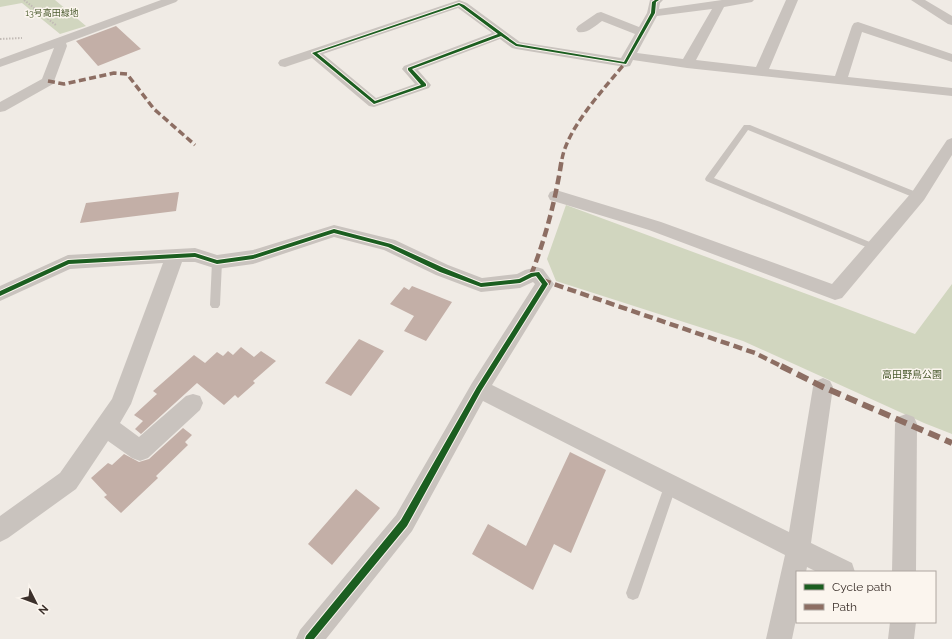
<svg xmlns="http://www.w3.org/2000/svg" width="952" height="639" font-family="Raleway,'Noto Sans JP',sans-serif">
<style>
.green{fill:#d1d6bf}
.building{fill:#c3afa7}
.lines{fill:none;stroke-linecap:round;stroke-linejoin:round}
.path{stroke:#c2bbb6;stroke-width:2;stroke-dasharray:1.5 1.5;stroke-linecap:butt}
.lane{fill:#c9c3be;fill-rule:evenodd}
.street{fill:#c9c3be;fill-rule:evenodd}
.quiet-far2{stroke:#8d6e63;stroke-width:3.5;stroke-dasharray:7 3.5;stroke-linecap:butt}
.quiet-far1{stroke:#8d6e63;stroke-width:4.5;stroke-dasharray:9 4.5;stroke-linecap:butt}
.quiet{stroke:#8d6e63;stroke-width:6;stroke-dasharray:12 6;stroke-linecap:butt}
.cycleway-casing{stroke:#fbf5ee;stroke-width:2}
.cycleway{fill:#1b5e20;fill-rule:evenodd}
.labels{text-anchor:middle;stroke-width:3;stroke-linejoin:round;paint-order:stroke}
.far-park-label{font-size:9px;fill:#4a5a2e;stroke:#fbf5ee}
.park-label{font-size:10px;fill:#4a5a2e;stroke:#fbf5ee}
</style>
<rect width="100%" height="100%" fill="#f0ebe5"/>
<!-- green -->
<path class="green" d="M0,0H55L86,26L60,34L22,3L0,7Z
M566,205L915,334L952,284V434L924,423L743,341L556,281L547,259Z"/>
<!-- building -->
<path class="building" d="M116,26L141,49L98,66L76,41Z
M179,192L176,211L80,223L86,203Z
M412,286L452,302L426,341L404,331L414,316L390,304L404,287L409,290Z
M359,339L384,351L351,396L325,383Z
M241,347L254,357L261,351L276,361L253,381L255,383L238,398L235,395L224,405L197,383L141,434L135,429L143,421L134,415L157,394L153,391L194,355L205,363L217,352L223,356L228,351L233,355Z
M183,428L192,435L185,442L188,445L156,476L158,478L121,513L104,497L107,495L91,478L108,463L112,465L124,454L139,462L149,459Z
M570,452L606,470L571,553L554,544L533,590L472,554L488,524L526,546Z
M356,489L380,508L332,565L308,544Z"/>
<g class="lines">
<!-- path -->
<path class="path" d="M24,0L57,26
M0,39L22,38"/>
<!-- lane -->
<path class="lane" d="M744,125H750L921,194L922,196L918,199L915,198L748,130L714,178L877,245L879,247L877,249H871L706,181L705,179L706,177Z
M217,258L222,262L220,305L218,308H212L210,305L212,262Z
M671,478L675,480L677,484L640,593L638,598L633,600L628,598L626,593L665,484L667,480Z"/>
<!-- street -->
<path class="street" d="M161,0H178L176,2L66,43L67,46L53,84L5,111L0,112V102L42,79L54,48L0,67V59Z
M459,0L467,3L520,42L621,58L635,34L602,21C595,26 587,34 578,32L576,29L578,26L597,13L601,12L639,27L647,13L650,0H663L660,3L659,9L722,0H754L752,2L724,7L696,60L756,67L786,0H798L769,69L835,76L852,26L854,23L858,22L952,54V62L862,32L848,77L952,88V96L687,68L633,60L630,66L625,67L516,49L512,48L500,39L418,70L431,85L429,88L374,107L369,106L312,58L285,67L280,66L278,63L280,60ZM458,8L492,33L404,66L402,69L415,84L376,98L323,54ZM712,9L683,59L637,53L657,16Z
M911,0H925L952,16V25L948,24Z
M952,138V155L924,200L842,298L835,300L649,230L550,200L548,196L550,192L556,190L661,222L832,284L912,192L947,140Z
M334,225L395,240L448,265L482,278L517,274L525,270L537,267L543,269L554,284L492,385L789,532L813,387L816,381L823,378L830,381L833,387L811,543L852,563L855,572H817L807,567L806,572H797V615L792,639H766L785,555L483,401L412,531L326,639H296L300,630L396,515L472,383L535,284L533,282L520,288L481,292L436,275L384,250L334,237L253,264L217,269L195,262H182L131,404L120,423L139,437L186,396L193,394L200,396L203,403L200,410L148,458L140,461L132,458L108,441L76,489L8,538L0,542V516L60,473L112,399L163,263L70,269L0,301V286L68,255L195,248L217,255L253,250Z
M906,414L914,417L917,424L916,572H892L895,424L898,417Z
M890,622H916L914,639H888Z"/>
<!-- quiet-far2 -->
<path class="quiet-far2" d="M48,81L64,84L114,73L127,74L154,109L195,145
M562,159C568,127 604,89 625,63"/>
<!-- quiet-far1 -->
<path class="quiet-far1" d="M531,275C546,237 556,198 562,158
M542,280L755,353L783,367"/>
<!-- quiet -->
<path class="quiet" d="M781,366L823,387L952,443"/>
<!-- cycleway casing -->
<g class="cycleway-casing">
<path id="cycleway" d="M655,0H659L656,2L655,13L626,64L516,46L501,36L412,69L426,84V86L374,104L312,53L459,3L464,5L517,44L624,62L651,13L652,2ZM459,5L498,34L408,68V70L421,85L375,101L317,53Z
M334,229L391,244L444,268L481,283L519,279L531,273L539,272L548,284L481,391L407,526L314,639H305L306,636L401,520L477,387L542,284L536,276L532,277L520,283L481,287L440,272L388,247L334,233L253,259L217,264L195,257L69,264L0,296V291L68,260L195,253L217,260L253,255Z"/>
</g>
<!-- cycleway -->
<use href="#cycleway" class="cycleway"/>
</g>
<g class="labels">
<!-- far-park labels -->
<g class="far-park-label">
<text x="52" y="16">13号高田緑地</text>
</g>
<!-- park labels -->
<g class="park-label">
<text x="912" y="378">高田野鳥公園</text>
</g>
</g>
<!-- legend -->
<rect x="796" y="571" width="140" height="52" fill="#fbf5ee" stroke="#aea6a0"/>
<rect x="804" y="584" width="20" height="6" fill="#1b5e20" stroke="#aea6a0"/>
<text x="832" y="591" font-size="12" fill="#3b302b">Cycle path</text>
<rect x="804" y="604" width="20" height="6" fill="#8d6e63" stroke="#aea6a0"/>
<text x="832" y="611" font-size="12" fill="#3b302b">Path</text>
<!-- north arrow -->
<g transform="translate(36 603) rotate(132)" stroke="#fbf5ee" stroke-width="3" paint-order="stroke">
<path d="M0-3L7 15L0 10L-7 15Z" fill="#3b302b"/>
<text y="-6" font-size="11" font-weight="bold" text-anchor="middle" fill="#3b302b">N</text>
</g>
</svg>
